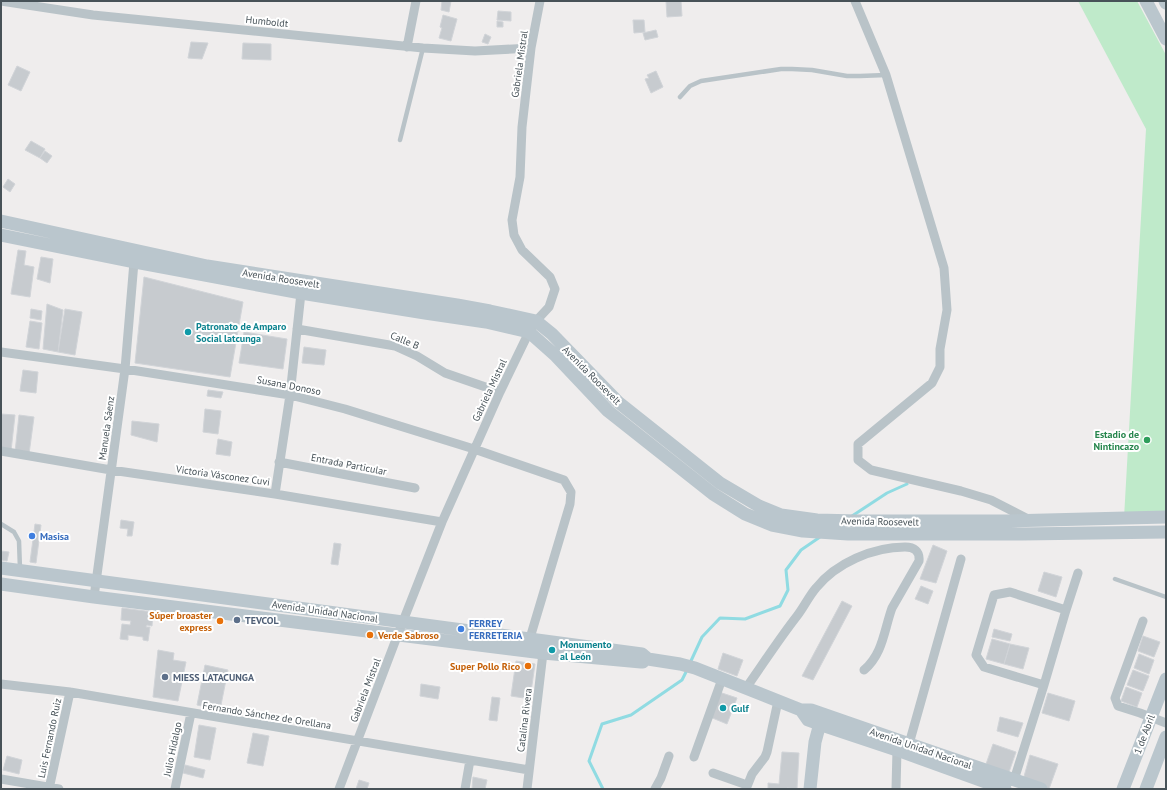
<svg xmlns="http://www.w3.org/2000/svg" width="1167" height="790" font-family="'PT Sans',sans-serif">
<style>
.green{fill:#bfeaca}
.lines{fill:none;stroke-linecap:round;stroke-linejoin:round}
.stream{stroke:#90dbe2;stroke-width:3}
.building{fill:#c7cbcf;stroke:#d1d4d8}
.lane{stroke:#b9c3c8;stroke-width:4.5}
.street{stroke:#b9c3c8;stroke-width:9}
.secondary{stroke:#bac6cd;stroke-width:13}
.culture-dot{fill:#0f9aa8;stroke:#fff;stroke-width:1.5}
.leisure-dot{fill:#2e9e5b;stroke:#fff;stroke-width:1.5}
.shop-dot{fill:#3f7fe0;stroke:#fff;stroke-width:1.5}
.service-dot{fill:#5c6f8a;stroke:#fff;stroke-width:1.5}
.food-dot{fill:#e8710a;stroke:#fff;stroke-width:1.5}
.labels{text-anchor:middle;stroke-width:4;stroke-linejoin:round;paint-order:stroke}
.street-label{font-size:10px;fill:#475258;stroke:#fff}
.culture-label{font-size:10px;font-weight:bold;fill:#0d838f;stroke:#fff;text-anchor:start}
.leisure-label{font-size:10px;font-weight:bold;fill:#27864d;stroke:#fff;text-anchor:end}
.shop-label{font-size:10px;font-weight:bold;fill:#366cbe;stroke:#fff;text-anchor:start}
.food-label{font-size:10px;font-weight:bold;fill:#c56008;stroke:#fff;text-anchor:end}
.service-label{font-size:10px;font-weight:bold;fill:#4e5e75;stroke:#fff;text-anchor:start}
</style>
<rect width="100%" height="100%" fill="#efeded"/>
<!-- green -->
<path class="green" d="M1078,1H1137L1166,55V517L1124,518L1146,129Z"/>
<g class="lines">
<!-- stream -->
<path class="stream" d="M852,516L887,493L907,484
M690,663L702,637L720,618L745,619L780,606L788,590L786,570L801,550L820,537
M603,789L589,761L602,724L631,715L682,680L687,670"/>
</g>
<!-- building -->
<path class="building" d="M442,1H451L449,12L441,10Z
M666,1H681L682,16L667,17Z
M498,11L511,12V21L497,20Z
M443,15L457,19L451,41L439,38L442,28L440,27Z
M633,20H644L645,32L634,33Z
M497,21L503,22V27H497Z
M656,30L658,37L645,40L643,33Z
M485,34L491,37L488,44L482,42Z
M191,42L208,43L202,59L188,58Z
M243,43L271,44V60L242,59Z
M17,66L30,72L21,91L8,85Z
M656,71L663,87L651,93L645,79L649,78L647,75Z
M31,141L45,149L40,158L25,150Z
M45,151L52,156L47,163L40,158Z
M8,179L15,184L10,192L3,187Z
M18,250L26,251L24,265L34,267L30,297L11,294Z
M41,257L53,259L50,283L37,279Z
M144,277L243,302L230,377L135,363Z
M47,304L63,310L58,352L43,349Z
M31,309L42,311L41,320L30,318Z
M65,309L82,312L75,355L58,352Z
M30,321L42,323L39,349L26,347Z
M244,332L287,339L283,369L239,363Z
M304,347L326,350L324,365L302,363Z
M23,370L38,372L36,393L20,391Z
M208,390L223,392L221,398L207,396Z
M205,409L221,411L218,434L203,432Z
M1,414L15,415L11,451L1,450Z
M19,415L34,417L29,454L15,452Z
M132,421L159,424L157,442L131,435Z
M218,439L232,442L230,456L216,454Z
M121,520L134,522L132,536H127L128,529L120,528Z
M35,524L41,525L36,563L30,562Z
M334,543L341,544L338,565L331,564Z
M933,545L947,551L936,583L920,579Z
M1,551L9,552L7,561L1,560Z
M1044,572L1062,577L1056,597L1038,591Z
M921,586L933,591L928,604L915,599Z
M842,601L852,606L813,680L802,676Z
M122,608L153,612L152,626L147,625L146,627H150L148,641L143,640V637L128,635V640L120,639L122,624L130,625L131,621L121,620Z
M994,629L1012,634L1010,641L992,637Z
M1143,636L1160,642L1154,657L1138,651Z
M992,639L1010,644L1004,664L986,659Z
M1010,644L1029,648L1023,669L1004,664Z
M158,650L174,653L173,660L186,662L178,701L153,697Z
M723,653L743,660L737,676L718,669Z
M1139,654L1154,660L1149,674L1134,668Z
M516,661L535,664L530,699L511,696Z
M205,665L228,670L220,710L197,705Z
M1133,670L1149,676L1143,691L1127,685Z
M421,684L440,687L438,699L420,696Z
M1126,687L1142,693L1137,707L1121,701Z
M719,692L737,698L727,724L710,717Z
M1048,693L1075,701L1069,721L1042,713Z
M492,697L500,698L497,721L489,720Z
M1000,717L1023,723L1018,737L997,731Z
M199,725L216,728L210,760L194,757Z
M253,733L269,736L263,766L247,763Z
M993,744L1016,752L1008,775L985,767Z
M782,752L799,753L797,789L787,788V789H768V783L779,784Z
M1030,755L1058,764L1049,789L1023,780Z
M7,756L22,760L19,774L3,770Z
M185,765L205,770L203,778L183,773Z
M473,777L487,780L485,789H472Z
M359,780L369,783L367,789H356Z"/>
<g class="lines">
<!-- lane -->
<path class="lane" d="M680,97L690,86L701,81L781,69H792L812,70L847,76H860L886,75
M400,140L423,48
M1,524L14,532L19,541L20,569
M1115,579L1166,597"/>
<!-- street -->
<path class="street" d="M1,1L93,15L423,48L475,51L531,48
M855,1L886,75L944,268L947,310L940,349V367L932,383L858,444V460L871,470L961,491L991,500L1030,520
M407,47L416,1
M297,329L395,346L417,356L445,373L500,392
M1,352L125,369L290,395L345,409L474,449L564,480L571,492L570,504L530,638
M1,451L111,470L275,494L442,522
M279,462L415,488
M275,494L290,395L301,293
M94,597L125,369L134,262
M1143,621L1115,698L1118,706L1140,713L1166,723
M1,684L70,692L529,770
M1044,685L984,667L976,655L994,595L1010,592L1066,610
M746,688C763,664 779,639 797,616C804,607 809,596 816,588C836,563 873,547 905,547C914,547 920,551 919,561L892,608C884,630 883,654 864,670
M909,744L961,559
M694,757L722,679
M713,773L747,785
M1,779L59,789
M1014,780L1044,685L1066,610L1078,573
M49,789L70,692
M175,789L191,713
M339,789L398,634L442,522L500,392L529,332L536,321L549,307L555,289L550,277L522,250L514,235L512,220L520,177L522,127L531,48L540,1
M465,789L470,760
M527,789L543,653
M655,789L661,778L669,756
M746,789L752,774L765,757L767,752L778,701
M896,789L897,750"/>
<!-- secondary -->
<path class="secondary" d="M1146,1L1166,39
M1165,1L1166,3
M1,221L207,266L457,305L490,311L536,321L552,334L618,402L720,483L759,506L781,515L817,520L857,521H1011L1166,517
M1,235L134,262L301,293L425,313L486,322L529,332L556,356L608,411L713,494L745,514L772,525L803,531L848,534H1023L1166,532
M1,568L642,654L648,659L680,664L695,668L801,710H811L909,744L1041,789
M1,584L94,597L543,653L641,662H643
M801,710L808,720L819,724L897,750L1005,789
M810,789L815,742L822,716
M1123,789L1166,679
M1146,789L1166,737"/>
</g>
<!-- markers -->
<g class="culture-dot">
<circle cx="188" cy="332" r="4"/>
<circle cx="552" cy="650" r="4"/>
<circle cx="723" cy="708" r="4"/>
</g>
<circle class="leisure-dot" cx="1147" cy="440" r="4"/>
<g class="shop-dot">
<circle cx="32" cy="536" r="4"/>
<circle cx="461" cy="629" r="4"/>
</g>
<g class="service-dot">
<circle cx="237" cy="620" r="4"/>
<circle cx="165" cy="677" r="4"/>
</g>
<g class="food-dot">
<circle cx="220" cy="621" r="4"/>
<circle cx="370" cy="635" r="4"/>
<circle cx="528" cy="666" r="4"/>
</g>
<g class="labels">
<!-- street labels -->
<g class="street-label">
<text transform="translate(267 21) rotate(6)" y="4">Humboldt</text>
<text transform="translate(519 64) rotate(-82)" y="4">Gabriela Mistral</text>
<text transform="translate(281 278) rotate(9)" y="4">Avenida Roosevelt</text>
<text transform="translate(405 340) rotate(22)" y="4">Calle B</text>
<text transform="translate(592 375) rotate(45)" y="4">Avenida Roosevelt</text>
<text transform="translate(289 385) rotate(11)" y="4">Susana Donoso</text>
<text transform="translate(489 390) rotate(-65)" y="4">Gabriela Mistral</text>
<text transform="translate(106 428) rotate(-82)" y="4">Manuela Sáenz</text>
<text transform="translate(349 464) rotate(11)" y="4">Entrada Particular</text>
<text transform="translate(223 475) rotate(8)" y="4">Victoria Vásconez Cuvi</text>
<text transform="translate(880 521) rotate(1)" y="4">Avenida Roosevelt</text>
<text transform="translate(325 611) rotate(8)" y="4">Avenida Unidad Nacional</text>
<text transform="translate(365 690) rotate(-69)" y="4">Gabriela Mistral</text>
<text transform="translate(267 715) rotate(9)" y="4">Fernando Sánchez de Orellana</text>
<text transform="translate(524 720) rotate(-83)" y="4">Catalina Rivera</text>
<text transform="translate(1144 734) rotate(-69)" y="4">1 de Abril</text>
<text transform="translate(49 738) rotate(-78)" y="4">Luis Fernando Ruiz</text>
<text transform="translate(921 748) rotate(19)" y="4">Avenida Unidad Nacional</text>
<text transform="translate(172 749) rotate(-78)" y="4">Julio Hidalgo</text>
</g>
<!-- culture labels -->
<g class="culture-label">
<text x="196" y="330">Patronato de Amparo<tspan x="196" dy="12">Social latcunga</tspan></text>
<text x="560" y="648">Monumento<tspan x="560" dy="12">al León</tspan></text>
<text x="731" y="712">Gulf</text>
</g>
<!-- leisure labels -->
<g class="leisure-label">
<text x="1139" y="438">Estadio de<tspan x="1139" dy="12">Nintincazo</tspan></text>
</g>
<!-- shop labels -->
<g class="shop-label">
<text x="40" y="540">Masisa</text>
<text x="469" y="627">FERREY<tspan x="469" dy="12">FERRETERIA</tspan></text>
</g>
<!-- food labels -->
<g class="food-label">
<text x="212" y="619">Súper broaster<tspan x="212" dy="12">express</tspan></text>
<text x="378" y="639" text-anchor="start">Verde Sabroso</text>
<text x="520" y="670">Super Pollo Rico</text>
</g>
<!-- service labels -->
<g class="service-label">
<text x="245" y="624">TEVCOL</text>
<text x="173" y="681">MIESS LATACUNGA</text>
</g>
</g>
<!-- border -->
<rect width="1167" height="790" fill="none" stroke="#475258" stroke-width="4"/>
</svg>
